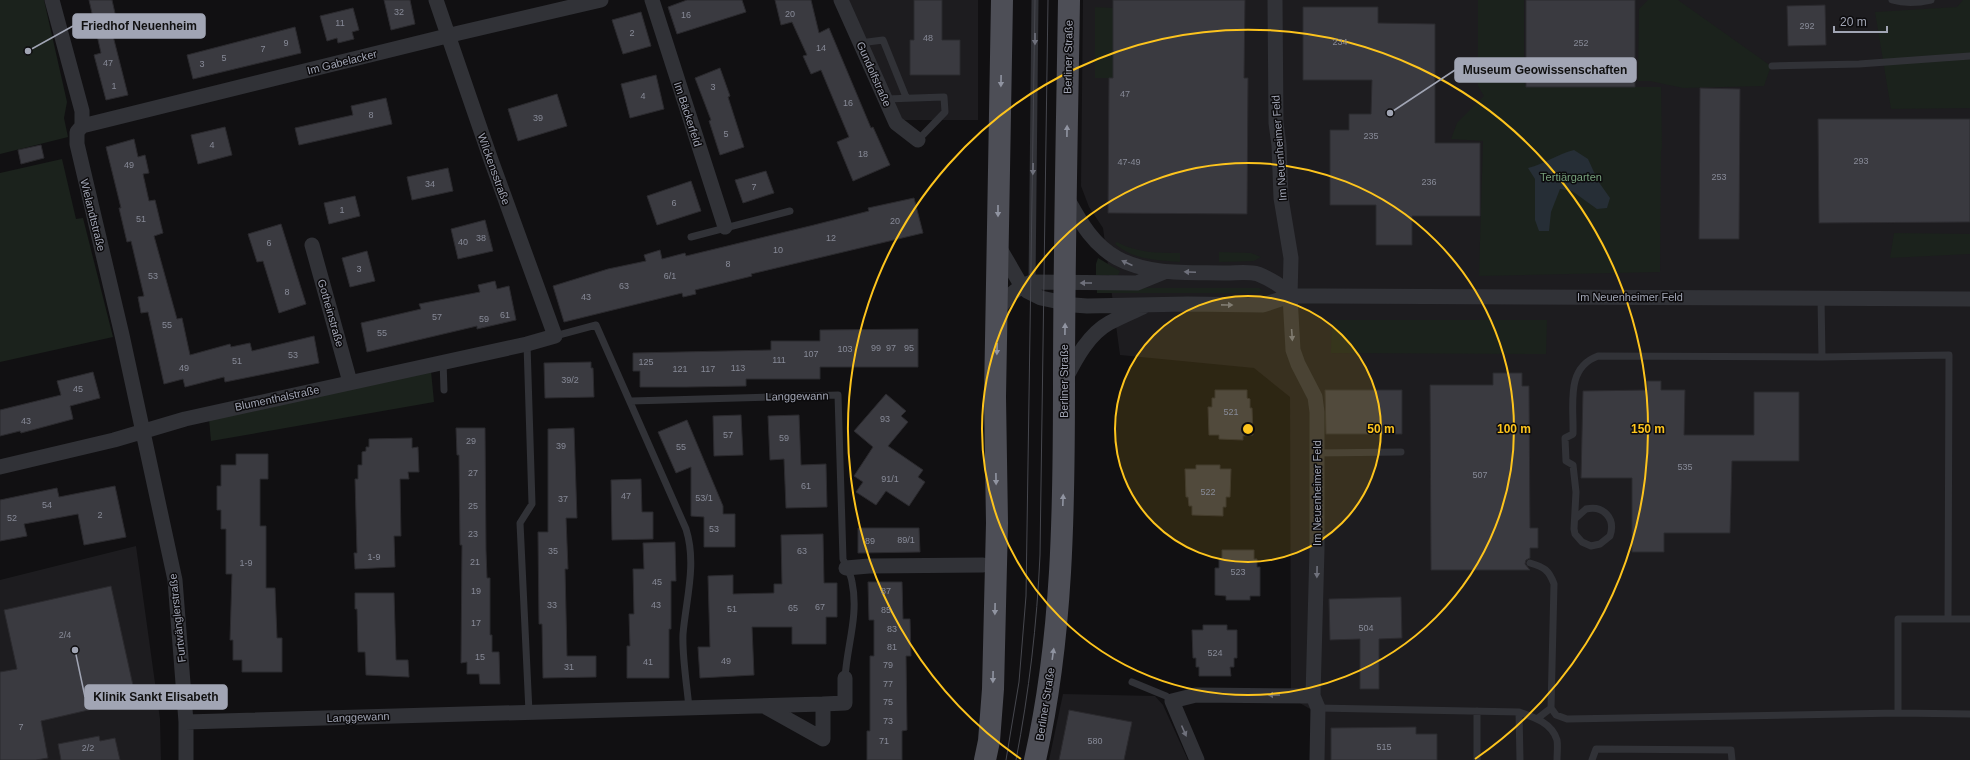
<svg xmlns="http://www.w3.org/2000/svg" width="1970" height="760" font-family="Arial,sans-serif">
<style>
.built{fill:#1d1c1f}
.green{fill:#1b221c}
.water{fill:#262e36}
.building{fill:#3a3a40;stroke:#2b2a2e}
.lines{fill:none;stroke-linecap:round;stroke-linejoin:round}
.service{stroke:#313237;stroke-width:7}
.minor{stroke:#313237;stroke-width:15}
.primary{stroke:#4d4e56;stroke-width:22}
.tram{stroke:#46474e;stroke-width:1}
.oneway{fill:#6f717c}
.oneway2{fill:#9094a1}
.ring{fill:none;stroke:#fdc41d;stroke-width:2}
.labels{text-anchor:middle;stroke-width:3;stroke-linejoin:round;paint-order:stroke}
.number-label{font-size:9px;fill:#878a97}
.street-label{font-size:11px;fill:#a1a5b4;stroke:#0c0b0d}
.park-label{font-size:11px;fill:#76a07c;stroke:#0c0b0d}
.centre{fill:#fdc41d;stroke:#0c0b0d;stroke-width:2}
.ring-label{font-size:12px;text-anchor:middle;font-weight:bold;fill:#fdc41d;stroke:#0c0b0d;stroke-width:3;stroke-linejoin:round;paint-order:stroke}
.leader{fill:none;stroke:#a1a5b4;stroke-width:1.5}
.callout-dot{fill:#a1a5b4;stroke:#0c0b0d;stroke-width:1.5}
.callout{fill:#a1a5b4;stroke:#a1a5b4;stroke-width:1.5}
.callout-label{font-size:12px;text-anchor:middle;font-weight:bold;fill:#111}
</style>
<rect width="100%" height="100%" fill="#111012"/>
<!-- built -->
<path class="built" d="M844,0H978V120H898Z
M1083,0H1970V760H1324V717L1291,698L1290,397L1254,368L1120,355L1103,228L1089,207L1081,186Z
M136,546L160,719L161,760H0V580Z
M1063,694L1155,696L1163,705L1188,760H1049Z"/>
<!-- green -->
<path class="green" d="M0,0H44L67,102L64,118L68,137L0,154Z
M1478,0H1524V80L1526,87H1661L1662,148L1661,151L1660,272L1479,276L1483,141L1451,139L1457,123L1484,96L1478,86Z
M1648,0H1678L1771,66L1764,86L1683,88L1650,81H1638L1639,9Z
M1963,0H1970V108L1891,109L1875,12L1957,7Z
M1095,7L1113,8V78H1095Z
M62,159L76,219L83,218L113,337L0,362V173Z
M1894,233L1970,234V254L1890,258Z
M1117,242C1137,253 1158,253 1180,253V262C1156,260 1134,260 1115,244Z
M1219,252L1251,253L1261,257L1254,261L1219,262Z
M1098,258L1120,271L1118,275H1096V264Z
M1097,288H1259L1262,290L1258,293H1097Z
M1332,320H1547L1546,354L1331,353Z
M431,371L434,402L211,441L209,419Z"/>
<!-- water -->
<path class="water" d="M1574,150L1588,159L1598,181L1610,198L1607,208L1597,209L1572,191L1560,189L1551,212L1549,231H1539L1535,220V179L1528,168C1545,164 1557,154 1574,150Z"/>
<!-- building -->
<path class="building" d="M89,0H112L119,31L112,32L128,95L106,100L94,55L101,53Z
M384,0H410L415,24L391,30Z
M687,0H742L746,12L677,34L668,7Z
M775,0H811L819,33L829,28L871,128L873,127L890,165L853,181L837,142L849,137L821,70L811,74L803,56L807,55L792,22L781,25Z
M914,0H942V40H960V75H910V40H914Z
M1113,0H1245L1244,78H1248L1247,214L1108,213L1109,78H1113Z
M1526,0H1635V87H1526Z
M1825,5L1826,45L1788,46L1787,6Z
M1303,7H1378V23L1435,24V143H1480V216H1412V245H1376V205H1330V130H1349V114H1371L1372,80H1303Z
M353,8L359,30L352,32L354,39L338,43L337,38L327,41L320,16Z
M641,12L651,46L623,54L612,20Z
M295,27L301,53L193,79L187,55Z
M720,68L730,96L728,97L744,147L720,155L709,121L711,120L695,78Z
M656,75L664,109L630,118L621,84Z
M1700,88L1740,89L1739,239H1699Z
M557,94L567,126L518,141L508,109Z
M386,98L392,124L299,145L295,128L353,115L351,106Z
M1818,119H1970V222L1819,223Z
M225,127L232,155L198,164L191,135Z
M134,139L138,157L145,155L149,173L143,174L149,201L155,200L163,233L154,236L177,319L182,318L190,355L230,344L231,347L250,343L252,351L314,336L319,363L225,382L224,377L185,387L183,379L164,384L148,312L141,313L138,297L144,296L131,241L127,242L119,208H121L106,147Z
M41,145L44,158L21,164L18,150Z
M448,168L453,191L412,200L407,177Z
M766,171L774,193L743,203L735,180Z
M691,181L701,211L657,225L647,196Z
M355,196L360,216L329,224L324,203Z
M914,198L923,233L751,274L752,276L695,290L696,294L683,297L682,293L564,322L553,286L608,269L646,261L644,255L660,250L662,259L685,253L686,256L814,225L869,211L868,208Z
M485,220L493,251L458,259L451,229Z
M281,224L306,304L279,313L263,261L257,262L248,234Z
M367,251L375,281L350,287L342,258Z
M495,281L497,289L509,286L516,320L477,329V326L367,352L361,323L421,309L419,304L480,292L478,285Z
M918,329V367H820V379H746V386L687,387H640V371H633V353L771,350V341H820V330Z
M591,362V368H593L594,397L545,398L544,363Z
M93,372L100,398L70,406L73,419L21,433L20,431L0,436V410L61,395L57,381Z
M1493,373H1522V386H1529L1530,528H1538V548H1530V558L1526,560L1525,564L1530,570H1431L1430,385H1493Z
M1647,381H1661V390H1685L1684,435H1754V392H1799V461H1732L1730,533H1664V552H1632V478H1581L1583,391L1647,390Z
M1215,390H1247V398L1250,399V408H1252L1253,435L1243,436V440L1219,439V435H1209L1208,407H1212V398H1215Z
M1325,390H1402V434H1326Z
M886,394L906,411L901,416L908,422L888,446L923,470L918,477L925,482L909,506L886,491L876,505L856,492L863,482L854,476L873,447L854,431Z
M741,415L743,455L714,456L713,416Z
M799,415L801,465L826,464L827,507L786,508L784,459L770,460L768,416Z
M687,420L723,506V514H735V547H704V517L691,516V467L676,473L658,432Z
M456,428H485L486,551L487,578H490V635H492V652H499L500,684H480L479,674H467V662L461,663L462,545H460L459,455H457Z
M574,428L577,518H566L568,569H565L567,656H596V677L543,678L542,624H539L538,532H548V429Z
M412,438V448L418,447L419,472H408L409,479H400L401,536H394L395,567L355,569L354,553H357L355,479H358V465H362V452L366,451V447H369V439Z
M236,454H268V479H260V526H266V588H275L277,638H282V672H242V660H233V640H230L232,574H226V529H221V510H217V486H221V465H236Z
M1196,465H1220V469H1231L1230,497H1226V507H1223V516L1192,515V506H1189L1188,497H1186L1185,469H1196Z
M641,479L642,512H653V539L612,540L611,480Z
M115,486L126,537L84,545L78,514L24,524L27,536L0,541V500L57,488L59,497Z
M858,528H919L920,552L858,553Z
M823,534L824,583H837V617H826V644H792V627H752L754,675L700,678L698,647H710L708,576L733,575V594L774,593V584H782L781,535Z
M675,542L676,581H671V629H669V678H627V646H630L629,614H634L633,569H644L643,543Z
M1222,550H1254V559H1257V567H1260V596H1250V600H1226V596L1215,595V568H1219V559H1222Z
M868,582H902L903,619H910L911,656H906L907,730L902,731V760H867V731H870V656H874V620H869Z
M111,586L136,699L41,721L48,758L36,760H0V672L17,669L4,610Z
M355,593H394L396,660H408L409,677L366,675L365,652H358L357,609H355Z
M1401,597L1402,638L1379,639V689H1360V639L1330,640L1329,599Z
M1203,625H1227V630H1237V658H1234V667H1230L1231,676H1199V667H1196V658H1193L1192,630H1203Z
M1069,710L1132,722L1124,760H1059Z
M1416,727V734H1437V760H1331V728Z
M99,736L100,741L115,738L120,760H61L58,744Z"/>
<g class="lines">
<!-- service -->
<path class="service" d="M1892,0C1906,4 1918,3 1931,0
M860,43L883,40L906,97
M1772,66L1859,64L1970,56
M886,99L944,97L945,112L918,140
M691,237L790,211
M1032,284L1035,0
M1821,298L1822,357L1949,355L1948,619
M555,336L596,325L686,529C697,564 686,599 683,634C682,657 687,685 689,708
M527,344L532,504L520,523L529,712
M443,361L444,390
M631,401L838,395L843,559C846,567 851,574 852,582C859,615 847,645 845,678
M1317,453L1401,452
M1576,518L1586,509C1603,505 1616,518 1610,536L1600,544L1591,546L1582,542L1575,534L1574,529L1576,492L1573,465L1566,461L1565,438L1573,434C1574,405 1565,368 1598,356L1822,357
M1530,563C1544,567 1549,570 1554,584L1551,708L1556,715L1567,719L1898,713L1970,714
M1132,682L1166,696L1172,701
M1318,708L1519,712C1534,717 1552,723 1557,740C1558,746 1557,754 1557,760
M1477,711V760
M1519,712L1520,760
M1898,713V619H1970
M1538,718L1551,708
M1592,760L1596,749L1731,750L1732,760"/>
<!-- minor -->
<path class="minor" d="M52,0L82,111V126L77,132V144L122,335L175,580L186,722V760
M652,0L725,227
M841,0L896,123L918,140
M1275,0L1276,123L1279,145L1281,198L1291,258L1290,296L1293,350L1298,364L1315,397L1317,412V549L1313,696L1318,708L1317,760
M82,126L459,33L601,0
M1067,198C1080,221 1092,244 1117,258C1150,276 1191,272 1227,273C1236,273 1249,271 1258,274C1268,278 1285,287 1290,296
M312,245L350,382
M999,247L1021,285L1027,291L1041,298L1074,305L1087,306L1188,304L1263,305L1290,296H1324L1970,299
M998,310C1008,297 1016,287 1032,282L1137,283L1164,272
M1066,378C1076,358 1089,334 1109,323C1120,317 1132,312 1143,307
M0,467L114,440L185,419L527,344L555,336L491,160L436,0
M846,568L869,566L983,565
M823,704L845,703V678
M186,722L823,704V739L764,706
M1197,760L1172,701L1196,695L1313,696"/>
<!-- primary -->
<path class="primary" d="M985,760L989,741L993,689L997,523L995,397L1002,0
M1035,760C1063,636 1064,509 1064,383C1064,255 1067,128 1069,0"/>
<!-- tram -->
<path class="tram" d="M1006,760L1019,682L1026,596L1035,0
M1016,760C1029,692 1037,624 1040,555L1048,0"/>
</g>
<!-- one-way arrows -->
<defs><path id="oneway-solid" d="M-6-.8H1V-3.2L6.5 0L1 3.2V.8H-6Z"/></defs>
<g class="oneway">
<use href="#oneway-solid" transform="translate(1035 39) rotate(90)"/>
<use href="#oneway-solid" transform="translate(1033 169) rotate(91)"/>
<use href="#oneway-solid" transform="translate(1127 263) rotate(-156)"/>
<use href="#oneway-solid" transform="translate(1190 272) rotate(-178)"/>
<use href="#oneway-solid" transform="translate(1086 283) rotate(180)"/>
<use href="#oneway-solid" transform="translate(1227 305) rotate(1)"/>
<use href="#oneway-solid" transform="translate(1292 335) rotate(86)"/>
<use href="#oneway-solid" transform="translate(1317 572) rotate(91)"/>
<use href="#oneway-solid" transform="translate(1274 695) rotate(-180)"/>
<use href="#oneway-solid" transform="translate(1184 731) rotate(66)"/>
</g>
<g class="oneway2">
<use href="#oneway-solid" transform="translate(1001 81) rotate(91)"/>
<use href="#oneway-solid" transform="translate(1067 131) rotate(-89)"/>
<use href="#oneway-solid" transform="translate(998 211) rotate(90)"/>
<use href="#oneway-solid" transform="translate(1065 329) rotate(-89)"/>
<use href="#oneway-solid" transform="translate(997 349) rotate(91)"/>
<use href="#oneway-solid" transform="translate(996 479) rotate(89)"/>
<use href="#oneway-solid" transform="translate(1063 500) rotate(-88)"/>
<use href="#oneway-solid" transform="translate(995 609) rotate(91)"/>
<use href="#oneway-solid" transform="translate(1053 654) rotate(-82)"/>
<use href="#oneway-solid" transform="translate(993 677) rotate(91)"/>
</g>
<!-- distance rings -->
<circle cx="1248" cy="429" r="133" fill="#fdc41d" fill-opacity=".12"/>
<g class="ring">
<circle cx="1248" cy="429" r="133"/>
<circle cx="1248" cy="429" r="266"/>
<path d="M1021 759A400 400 0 1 1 1475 759"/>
</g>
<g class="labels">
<!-- number labels -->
<g class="number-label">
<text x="399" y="15">32</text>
<text x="790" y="17">20</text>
<text x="686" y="18">16</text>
<text x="340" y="26">11</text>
<text x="1807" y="29">292</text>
<text x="632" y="36">2</text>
<text x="928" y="41">48</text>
<text x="1340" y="45">234</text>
<text x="286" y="46">9</text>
<text x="1581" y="46">252</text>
<text x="821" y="51">14</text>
<text x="263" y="52">7</text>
<text x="224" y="61">5</text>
<text x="108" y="66">47</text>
<text x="202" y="67">3</text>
<text x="114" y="89">1</text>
<text x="713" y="90">3</text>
<text x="1125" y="97">47</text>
<text x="643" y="99">4</text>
<text x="848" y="106">16</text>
<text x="371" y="118">8</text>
<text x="538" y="121">39</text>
<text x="726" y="137">5</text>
<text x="1371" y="139">235</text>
<text x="212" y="148">4</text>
<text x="863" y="157">18</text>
<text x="1861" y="164">293</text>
<text x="1129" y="165">47-49</text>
<text x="129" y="168">49</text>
<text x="1719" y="180">253</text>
<text x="1429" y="185">236</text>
<text x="430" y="187">34</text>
<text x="754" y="190">7</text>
<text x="674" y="206">6</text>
<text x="342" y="213">1</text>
<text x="141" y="222">51</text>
<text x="895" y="224">20</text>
<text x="481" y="241">38</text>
<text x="831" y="241">12</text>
<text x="463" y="245">40</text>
<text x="269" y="246">6</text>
<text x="778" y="253">10</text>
<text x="728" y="267">8</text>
<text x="359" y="272">3</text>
<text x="153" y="279">53</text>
<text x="670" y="279">6/1</text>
<text x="624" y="289">63</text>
<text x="287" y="295">8</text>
<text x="586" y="300">43</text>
<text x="505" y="318">61</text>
<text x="437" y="320">57</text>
<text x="484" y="322">59</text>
<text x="167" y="328">55</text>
<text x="382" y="336">55</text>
<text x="876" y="351">99</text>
<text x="891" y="351">97</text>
<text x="909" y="351">95</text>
<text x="845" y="352">103</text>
<text x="811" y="357">107</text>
<text x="293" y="358">53</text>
<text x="779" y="363">111</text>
<text x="237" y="364">51</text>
<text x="646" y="365">125</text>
<text x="184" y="371">49</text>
<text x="738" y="371">113</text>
<text x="680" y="372">121</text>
<text x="708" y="372">117</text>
<text x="570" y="383">39/2</text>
<text x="78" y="392">45</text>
<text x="1231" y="415">521</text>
<text x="885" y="422">93</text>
<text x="26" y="424">43</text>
<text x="728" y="438">57</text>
<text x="784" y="441">59</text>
<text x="471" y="444">29</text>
<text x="561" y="449">39</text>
<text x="681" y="450">55</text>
<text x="1685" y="470">535</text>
<text x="473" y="476">27</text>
<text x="1480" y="478">507</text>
<text x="890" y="482">91/1</text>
<text x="806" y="489">61</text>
<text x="1208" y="495">522</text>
<text x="626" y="499">47</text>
<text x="704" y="501">53/1</text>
<text x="563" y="502">37</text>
<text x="47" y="508">54</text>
<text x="473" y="509">25</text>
<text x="100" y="518">2</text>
<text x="12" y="521">52</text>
<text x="714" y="532">53</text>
<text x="473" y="537">23</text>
<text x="906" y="543">89/1</text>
<text x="870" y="544">89</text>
<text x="553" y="554">35</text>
<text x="802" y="554">63</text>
<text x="374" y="560">1-9</text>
<text x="475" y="565">21</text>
<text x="246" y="566">1-9</text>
<text x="1238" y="575">523</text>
<text x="657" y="585">45</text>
<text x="476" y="594">19</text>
<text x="886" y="594">87</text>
<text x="552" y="608">33</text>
<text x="656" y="608">43</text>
<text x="820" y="610">67</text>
<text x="793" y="611">65</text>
<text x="732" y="612">51</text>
<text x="886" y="613">85</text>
<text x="476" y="626">17</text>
<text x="1366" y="631">504</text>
<text x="892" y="632">83</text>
<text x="65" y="638">2/4</text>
<text x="892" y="650">81</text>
<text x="1215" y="656">524</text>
<text x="480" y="660">15</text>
<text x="726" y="664">49</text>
<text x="648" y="665">41</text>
<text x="888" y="668">79</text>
<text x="569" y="670">31</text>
<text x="888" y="687">77</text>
<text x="888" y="705">75</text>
<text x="888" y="724">73</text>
<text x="21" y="730">7</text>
<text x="884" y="744">71</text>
<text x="1095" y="744">580</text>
<text x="1384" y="750">515</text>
<text x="88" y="751">2/2</text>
</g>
<!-- street labels -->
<g class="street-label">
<text transform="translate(1068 57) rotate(-89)" y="4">Berliner Straße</text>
<text transform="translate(342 62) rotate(-14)" y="4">Im Gabelacker</text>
<text transform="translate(874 74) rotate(66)" y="4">Gundolfstraße</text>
<text transform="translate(688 114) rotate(72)" y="4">Im Bäckerfeld</text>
<text transform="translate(1279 148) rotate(-94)" y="4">Im Neuenheimer Feld</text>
<text transform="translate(494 169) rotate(70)" y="4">Wilckensstraße</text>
<text transform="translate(93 215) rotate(76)" y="4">Wielandtstraße</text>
<text x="1630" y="301">Im Neuenheimer Feld</text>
<text transform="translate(331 313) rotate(74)" y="4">Gotheinstraße</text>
<text transform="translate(1064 381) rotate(-90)" y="4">Berliner Straße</text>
<text transform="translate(797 396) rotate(-1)" y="4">Langgewann</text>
<text transform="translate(277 398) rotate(-12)" y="4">Blumenthalstraße</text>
<text transform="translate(1317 493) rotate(-90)" y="4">Im Neuenheimer Feld</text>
<text transform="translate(177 618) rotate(-96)" y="4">Furtwänglerstraße</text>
<text transform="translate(1045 704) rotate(-81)" y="4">Berliner Straße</text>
<text transform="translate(358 717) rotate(-2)" y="4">Langgewann</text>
</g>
<!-- park labels -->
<g class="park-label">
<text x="1571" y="181">Tertiärgarten</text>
</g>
</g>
<circle cx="1248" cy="429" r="6" class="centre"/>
<g class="ring-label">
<text x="1381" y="433">50 m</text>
<text x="1514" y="433">100 m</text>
<text x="1648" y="433">150 m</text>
</g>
<!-- callouts -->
<path class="leader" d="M28 51L73 26M1390 113L1455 70M75 650L85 697"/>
<g class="callout-dot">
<circle cx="28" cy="51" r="4"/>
<circle cx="1390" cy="113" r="4"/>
<circle cx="75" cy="650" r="4"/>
</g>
<g class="callout">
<rect x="73" y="14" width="132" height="24" rx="4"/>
<rect x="1455" y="58" width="181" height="24" rx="4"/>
<rect x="85" y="685" width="142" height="24" rx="4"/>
</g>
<g class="callout-label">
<text x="139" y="30">Friedhof Neuenheim</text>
<text x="1545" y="74">Museum Geowissenschaften</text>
<text x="156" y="701">Klinik Sankt Elisabeth</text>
</g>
<!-- scale -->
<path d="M1834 26v6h53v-6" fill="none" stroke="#a1a5b4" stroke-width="2"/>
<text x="1840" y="26" font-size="12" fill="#a1a5b4" stroke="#0c0b0d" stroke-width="3" paint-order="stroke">20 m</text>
</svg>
